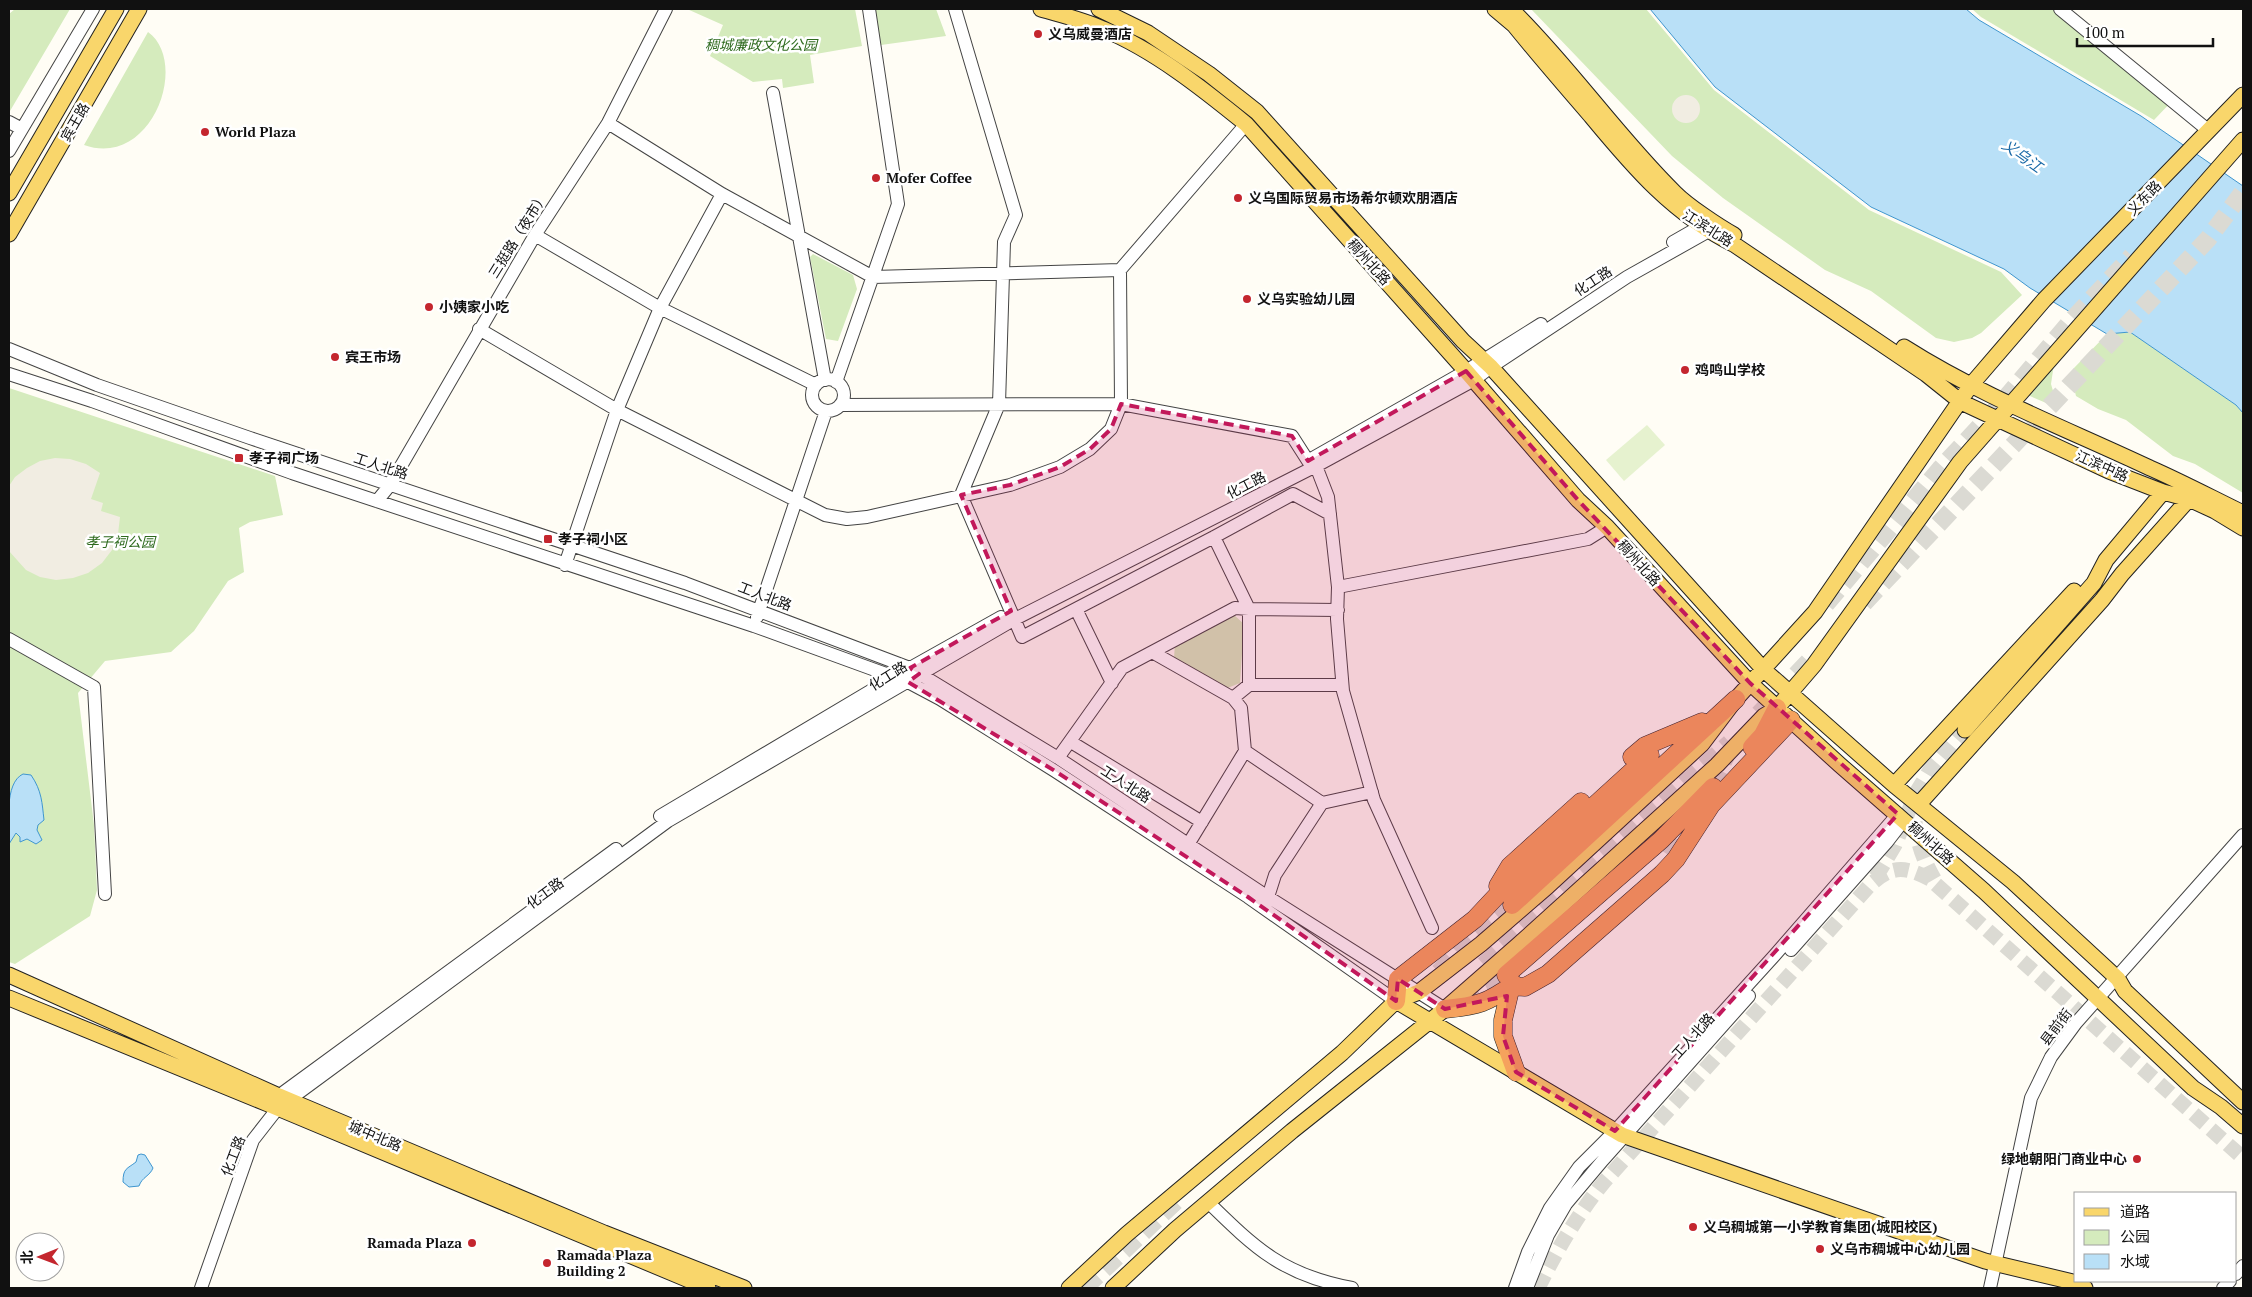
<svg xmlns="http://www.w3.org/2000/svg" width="2252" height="1297" font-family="'PT Serif','Noto Sans SC',serif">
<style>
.green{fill:#d5ebbd}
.pitch{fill:#e6f2cf}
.plaza{fill:#f1ede2}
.water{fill:#b9e0f7;stroke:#3f96cf}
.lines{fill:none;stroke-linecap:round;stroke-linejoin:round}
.major-tunnel{stroke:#dbdad3;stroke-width:15;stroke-dasharray:15 8;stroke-linecap:butt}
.highway-tunnel{stroke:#dbdad3;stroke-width:18;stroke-dasharray:18 9;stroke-linecap:butt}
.minor-casing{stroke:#444;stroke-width:14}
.major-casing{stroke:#222;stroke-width:17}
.highway-casing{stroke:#222;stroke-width:19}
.minor{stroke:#fff;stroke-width:12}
.major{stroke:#f9d66b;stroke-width:15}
.highway{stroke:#f5a25d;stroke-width:18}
.marked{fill:#c2185b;fill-opacity:0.2;stroke:#c2185b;stroke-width:4;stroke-dasharray:10 6;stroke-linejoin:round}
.poi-dot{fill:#c4262e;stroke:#fff;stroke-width:2}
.labels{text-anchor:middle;stroke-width:5;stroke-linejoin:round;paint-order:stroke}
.poi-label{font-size:14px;font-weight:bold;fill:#111;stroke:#fff;text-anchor:start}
.park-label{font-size:14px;font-style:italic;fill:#2f6b1f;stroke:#fff}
.street-label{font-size:14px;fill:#111;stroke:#fff}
.water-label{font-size:15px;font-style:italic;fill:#1768a6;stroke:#fff}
</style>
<rect width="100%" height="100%" fill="#fffdf5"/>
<!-- green -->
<path class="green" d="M15,9H70L10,111L9,14Z
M687,9H855L862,46L810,55L814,83L783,88L782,79L753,82L710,56L723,25Z
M875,9H936L946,36L881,45Z
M1531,9H1646L1714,90L1869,210L2001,272L2022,295L1981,333L1972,338L1954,342L1936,338L1871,291L1825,270L1723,198L1672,156Z
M1972,9H2052L2174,99L2154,120L1981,17Z
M148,32C190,62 152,169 84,145Z
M813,254L853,275L857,289L838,341L826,339L810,257Z
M2130,332L2236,405L2243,413V493L2195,464L2173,456L2126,420L2098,409L2076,396L2071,376L2074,368L2107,334Z
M2054,364L2051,384L2058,408L2018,391Z
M9,388L275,476L283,515L250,522L239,528L244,572L228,581L194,631L171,652L105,661L78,693L94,825L97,890L90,916L15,964L9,962Z
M1234,615L1244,624L1240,683L1225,689L1174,659L1175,643Z"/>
<!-- pitch -->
<path class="pitch" d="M1647,425L1665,445L1624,481L1606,460Z"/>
<!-- plaza -->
<path class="plaza" d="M1672 109a14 14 0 1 1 28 0a14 14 0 1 1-28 0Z
M55,458L70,459L86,464L100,473L91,499L103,503L101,511L120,517L118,534L112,550L102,563L88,573L73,578L56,580L40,577L26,570L9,551V486L15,477L27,468L40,461Z"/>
<!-- water -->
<path class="water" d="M1650,9H1966L1979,20L2141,116L2243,186V413L2236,405L2130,332L2107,334L2030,288L2004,269L1871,207L1715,87Z
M23,774L31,775C42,791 42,803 44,820L38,825L37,830L42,840L36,844L27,839L20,842V837L16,833L9,844C9,825 4,783 23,774Z
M141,1154L145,1155L153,1168C150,1176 142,1177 139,1186L129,1187L123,1182C123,1168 127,1169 136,1162L138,1155Z"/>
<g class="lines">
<!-- major-tunnel -->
<path class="major-tunnel" d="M1915,822C1918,846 1924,862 1936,882
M1876,877L1895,845L1916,793L1930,770L1965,730
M1538,1288C1557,1250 1577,1215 1604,1182L1870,885C1892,865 1904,866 1930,879L2243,1158"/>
<!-- highway-tunnel -->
<path class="highway-tunnel" d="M1864,603L2208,239L2243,192
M1826,604L1940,469L1998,407L2072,320L2132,256
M1759,714L1810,660
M1667,854L1713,782L1726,756
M1484,965L1730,743
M1439,972L1465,944L1512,905
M1461,997L1506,975
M1084,1288L1176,1201"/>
<!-- minor casing -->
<g class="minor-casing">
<path id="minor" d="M955,9L1016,215L1004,242L999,404L961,495L1022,637L1214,537L1293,494L1330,514
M2060,9L2209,131
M773,93L825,380
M9,122L22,129
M608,123L722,194L873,277L1120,270L1246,124
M9,151L93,9
M535,235L660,308L816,385
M1673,242L1708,222
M479,329L617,410L825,515L847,519L867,517L1010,485L1060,467L1090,449L1111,429L1121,404L1120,270
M9,349L97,385L250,438L685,583L910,668L1058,758L1268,897L1445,1009
M9,374L92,401L292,473L754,626L908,682L940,699L1055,771L1248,897L1396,1001
M812 395a16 16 0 1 1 32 0a16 16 0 1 1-32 0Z
M836,382L898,204L869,9
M840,405L1121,404L1292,436L1308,461L1316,466L1328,497L1338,587L1337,619L1343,691L1374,800L1432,928
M1311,459L1466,371L1541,324
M377,501L390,485L535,235L608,123L666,9
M565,565L617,410L660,308L722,194
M1338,587L1588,539L1607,527
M1076,609L1112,683
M1338,610L1249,609V685H1342
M757,617L826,411
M9,639L94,687L105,894
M1152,652L1233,698L1249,685
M1071,742L1202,822
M1245,751L1322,803L1372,792
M1058,758L1122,668L1235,608L1249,609L1214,537
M660,816L894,677L1001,617
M1189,843L1245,751L1241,708L1233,698
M1268,897L1275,875L1322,803
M1791,950L1887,842L1904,820
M273,1100L616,849
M1208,1202C1256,1249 1283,1275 1352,1288
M2236,1274L2243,1266
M201,1288L253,1140L278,1108L668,821L1015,619L1316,466L1474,380L1491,367L1627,277L1716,227
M1515,1288L1528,1252L1550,1208L1579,1167L1615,1131L1774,956L1898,814
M1527,1288L1548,1235L1566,1204L1603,1160L1749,996
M1990,1288L2031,1098L2051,1057L2076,1023L2243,835
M2223,1288L2230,1281"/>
</g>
<!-- major casing -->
<g class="major-casing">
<path id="major" d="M1041,9C1062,15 1084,20 1103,29C1154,50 1203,89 1246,124L1466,371L1578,500L1607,527L1750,683L1840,765L1984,891L2193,1088L2221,1107L2243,1126
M1099,9L1148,33L1209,74L1257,112L1463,341L1491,367L1764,670L1894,785L2013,882L2118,979L2125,991L2243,1102
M1495,9L1514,25C1539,56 1565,86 1591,116C1634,168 1673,214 1735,245L1926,374L1961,402L2109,471L2163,492L2189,499L2215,511L2243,528
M1513,11C1571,68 1617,136 1675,193C1688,206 1718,226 1734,235
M9,193L116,9
M9,234L139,9
M1904,347C1981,396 2067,429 2150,468C2182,482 2212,498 2243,513
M1965,730L2094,583L2106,560L2163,492
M1894,785L2074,591
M1919,804L2102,600L2122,574L2189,499
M9,975L279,1096L604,1233L744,1288
M9,998L268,1104L708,1288
M1396,1001L1622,1135L1985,1261L2073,1282L2085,1288
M1069,1288L1127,1234L1342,1053L1396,1001L1419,992L1481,944L1548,886L1702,744L1736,699L1815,612L1971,385L2044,300L2243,95
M1113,1288L1175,1230L1292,1131L1445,1009L1517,946L1717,765L1764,716L1777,708L1814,665L1960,462L2243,140"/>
</g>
<!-- highway casing -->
<g class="highway-casing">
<path id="highway" d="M1752,747L1763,735L1777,708
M1632,757L1645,746L1702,722
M1498,886L1510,866L1581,802
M1512,905L1736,699
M1506,975L1661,840L1713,787
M1396,1001L1398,979L1475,919L1504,888L1650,755
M1445,1009C1478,1006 1487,1003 1514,984
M1516,1072L1503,1036V1020L1511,986L1525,987L1548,974L1662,874L1676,859L1711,805L1791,720"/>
</g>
<!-- minor -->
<use href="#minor" class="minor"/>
<!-- major -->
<use href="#major" class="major"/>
<!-- highway -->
<use href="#highway" class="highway"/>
</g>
<!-- marked area -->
<path class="marked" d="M1466,371L1578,500L1750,683L1898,814L1615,1131L1516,1072L1503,1036L1507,996L1445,1009L1398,979L1396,1001L1248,897L1055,771L908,682L919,674L910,668L1011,611L961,495L1010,485L1060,467L1090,449L1111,429L1121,404L1292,436L1308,461Z"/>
<!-- markers -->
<g class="poi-dot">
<circle cx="1038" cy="34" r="5"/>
<circle cx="205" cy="132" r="5"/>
<circle cx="876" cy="178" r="5"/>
<circle cx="1238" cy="198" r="5"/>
<circle cx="1247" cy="299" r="5"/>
<circle cx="429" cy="307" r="5"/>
<circle cx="335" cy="357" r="5"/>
<circle cx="1685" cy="370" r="5"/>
<rect x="234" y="453" width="10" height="10" rx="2.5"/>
<rect x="543" y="534" width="10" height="10" rx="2.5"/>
<circle cx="2137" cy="1159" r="5"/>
<circle cx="1693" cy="1227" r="5"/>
<circle cx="472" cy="1243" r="5"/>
<circle cx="1820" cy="1249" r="5"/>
<circle cx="547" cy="1263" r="5"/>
</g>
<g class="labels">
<!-- poi labels -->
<g class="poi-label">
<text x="1048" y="39">义乌威曼酒店</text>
<text x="215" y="137">World Plaza</text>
<text x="886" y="183">Mofer Coffee</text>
<text x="1248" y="203">义乌国际贸易市场希尔顿欢朋酒店</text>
<text x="1257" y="304">义乌实验幼儿园</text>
<text x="439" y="312">小姨家小吃</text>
<text x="345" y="362">宾王市场</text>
<text x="1695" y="375">鸡鸣山学校</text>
<text x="249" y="463">孝子祠广场</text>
<text x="558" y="544">孝子祠小区</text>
<text x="2127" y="1164" text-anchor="end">绿地朝阳门商业中心</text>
<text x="1703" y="1232">义乌稠城第一小学教育集团(城阳校区)</text>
<text x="462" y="1248" text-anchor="end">Ramada Plaza</text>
<text x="1830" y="1254">义乌市稠城中心幼儿园</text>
<text x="557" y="1260">Ramada Plaza<tspan x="557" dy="16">Building 2</tspan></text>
</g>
<!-- park labels -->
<g class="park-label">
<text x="761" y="50">稠城廉政文化公园</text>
<text x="120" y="547">孝子祠公园</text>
</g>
<!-- street labels -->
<g class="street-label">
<text transform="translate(75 122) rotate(-60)" y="5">宾王路</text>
<text transform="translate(2144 198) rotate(-46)" y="5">义东路</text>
<text transform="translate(1708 228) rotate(32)" y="5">江滨北路</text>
<text transform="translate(518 235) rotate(-58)" y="5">三挺路（夜市）</text>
<text transform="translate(1369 262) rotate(48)" y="5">稠州北路</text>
<text transform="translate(1593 281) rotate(-33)" y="5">化工路</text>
<text transform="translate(381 466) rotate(18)" y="5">工人北路</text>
<text transform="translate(2102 466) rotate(24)" y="5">江滨中路</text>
<text transform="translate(1246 485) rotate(-27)" y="5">化工路</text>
<text transform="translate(1639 563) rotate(48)" y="5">稠州北路</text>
<text transform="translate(765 596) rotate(21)" y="5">工人北路</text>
<text transform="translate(888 676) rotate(-32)" y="5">化工路</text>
<text transform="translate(1126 784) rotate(33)" y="5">工人北路</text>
<text transform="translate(1931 843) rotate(42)" y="5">稠州北路</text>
<text transform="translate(545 893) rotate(-36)" y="5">化工路</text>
<text transform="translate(2056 1027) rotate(-53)" y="5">县前街</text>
<text transform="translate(1693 1036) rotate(-48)" y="5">工人北路</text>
<text transform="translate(375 1136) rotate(23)" y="5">城中北路</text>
<text transform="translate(233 1156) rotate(-69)" y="5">化工路</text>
</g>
<!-- water labels -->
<g class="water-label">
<text transform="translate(2022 156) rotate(35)" y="5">义乌江</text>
</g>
</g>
<!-- border -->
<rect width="2252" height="1297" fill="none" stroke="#111111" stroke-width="20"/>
<!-- legend -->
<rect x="2074" y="1192" width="162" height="90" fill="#ffffff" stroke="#a0a0a0"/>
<rect x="2084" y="1208" width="25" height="8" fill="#f9d66b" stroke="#a0a0a0"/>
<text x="2120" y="1217" font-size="15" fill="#111111">道路</text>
<rect x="2084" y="1230" width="25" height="15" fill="#d5ebbd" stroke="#a0a0a0"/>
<text x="2120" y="1242" font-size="15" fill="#111111">公园</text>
<rect x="2084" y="1254" width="25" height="15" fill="#b9e0f7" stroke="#a0a0a0"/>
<text x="2120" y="1267" font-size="15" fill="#111111">水域</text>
<!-- north arrow -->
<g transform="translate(40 1257) rotate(269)"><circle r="24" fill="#ffffff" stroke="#a0a0a0"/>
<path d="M0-4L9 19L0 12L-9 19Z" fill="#c4262e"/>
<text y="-8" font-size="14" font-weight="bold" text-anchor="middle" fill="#111111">北</text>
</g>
<!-- scale -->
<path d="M2077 38v8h136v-8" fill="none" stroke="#111111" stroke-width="2.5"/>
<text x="2084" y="38" font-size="15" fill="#111111" stroke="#ffffff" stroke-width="4" paint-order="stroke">100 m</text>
</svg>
